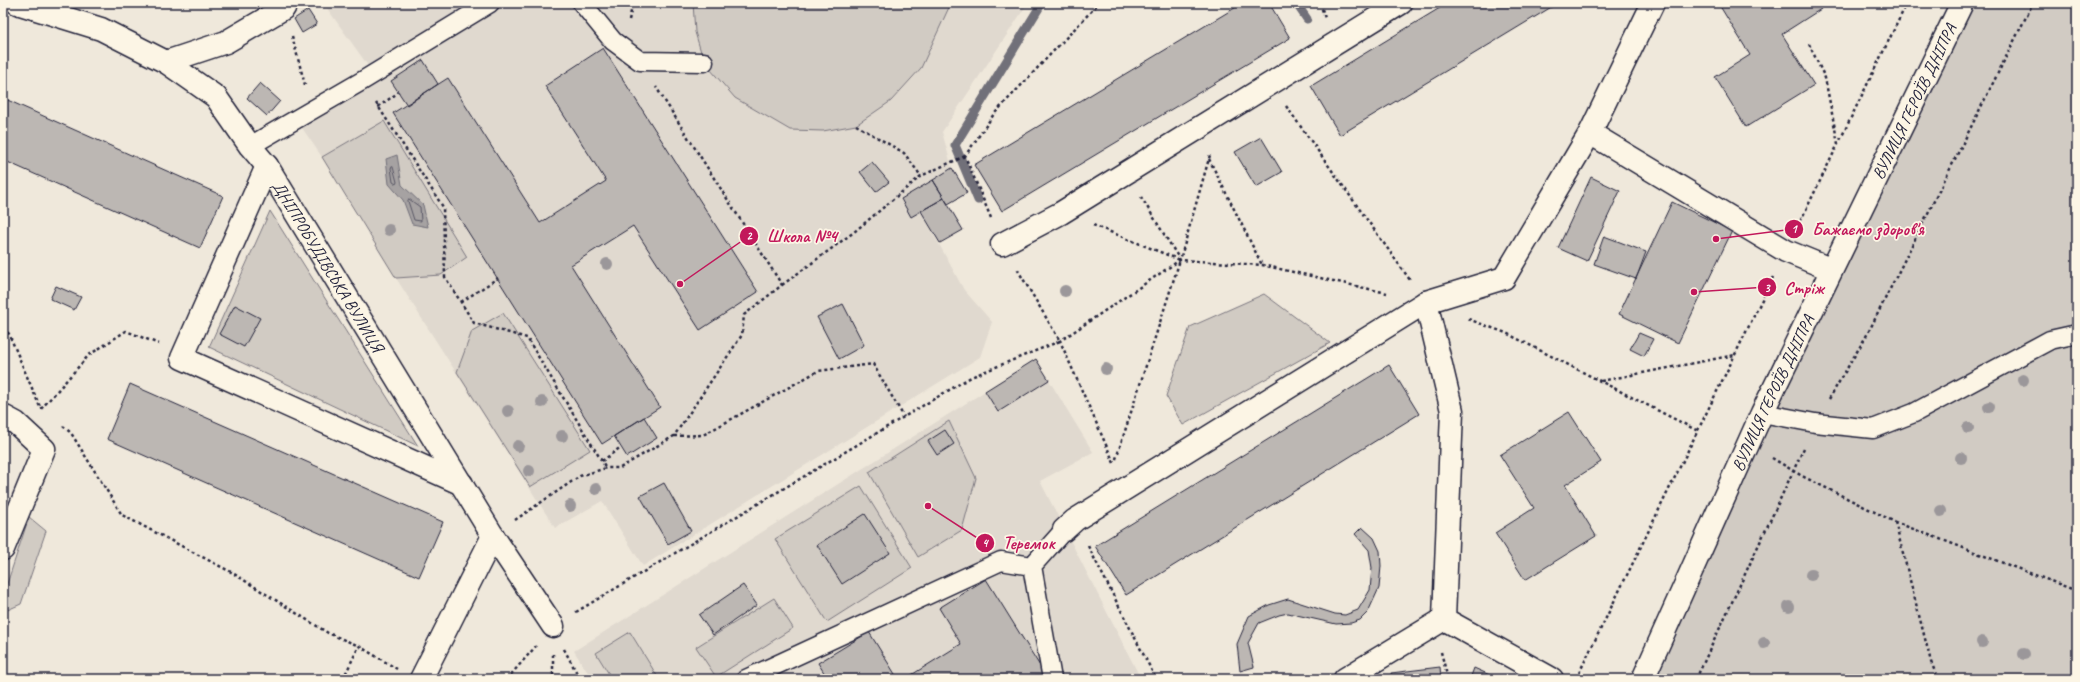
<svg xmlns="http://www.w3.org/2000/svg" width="2080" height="682" font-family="Caveat,sans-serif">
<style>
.built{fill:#e0d9cf}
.green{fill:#d1cbc3;stroke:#7a767f}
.water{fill:#a6a2a2;stroke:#716f79}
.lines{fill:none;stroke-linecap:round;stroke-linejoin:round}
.shore{stroke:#575564;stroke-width:1}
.stream{stroke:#716f79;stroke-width:9}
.building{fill:#bcb7b3;stroke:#22223b}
.service-casing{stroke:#22223b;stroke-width:21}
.minor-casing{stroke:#22223b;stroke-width:25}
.tertiary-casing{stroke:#22223b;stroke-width:25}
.path{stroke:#22223b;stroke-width:2.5;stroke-dasharray:3 3;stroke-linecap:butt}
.service{stroke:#fcf5e5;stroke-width:18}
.minor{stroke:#fcf5e5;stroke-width:22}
.tertiary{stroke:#fcf5e5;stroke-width:22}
.tree{fill:#9b979a}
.labels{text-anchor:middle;stroke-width:3.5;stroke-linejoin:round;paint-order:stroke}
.street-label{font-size:17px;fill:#22223b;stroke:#fcf5e5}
.leader{fill:none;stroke:#c2185b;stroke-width:1.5}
.callout-dot{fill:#c2185b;stroke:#fcf5e5;stroke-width:1.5}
.mark-label{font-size:12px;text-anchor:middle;font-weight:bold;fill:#fff}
.callout-label{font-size:18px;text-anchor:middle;font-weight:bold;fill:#c2185b;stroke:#fcf5e5;stroke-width:3.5;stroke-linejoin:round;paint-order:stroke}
</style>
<rect width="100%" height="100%" fill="#efe8db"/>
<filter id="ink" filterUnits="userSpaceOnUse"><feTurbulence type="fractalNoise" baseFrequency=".025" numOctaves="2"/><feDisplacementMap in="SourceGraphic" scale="8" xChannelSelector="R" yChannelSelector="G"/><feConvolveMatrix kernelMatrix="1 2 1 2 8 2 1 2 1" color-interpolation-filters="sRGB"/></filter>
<g filter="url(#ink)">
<!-- built -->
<path class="built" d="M326,3H1028L942,132L952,168L933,180L944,198L921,211L964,290L992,322L980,357L643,566L602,501L555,528L396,278L322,157L296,119L374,74L324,4Z
M1036,359L1093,452L1040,481L1141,679H592L574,651Z"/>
<!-- green -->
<path class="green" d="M693,3H951L921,68L891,101L856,125L823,131L790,130L735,98L704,62L695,32Z
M1962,3H2077V679H1643Z
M384,121L467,257L441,275L396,278L322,157Z
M270,211L418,446L209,347Z
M1264,294L1330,343L1183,425L1166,396L1190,327Z
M503,313L590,450L530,487L457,372L472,331Z
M949,421L976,478L962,530L918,557L869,472Z
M861,486L912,568L827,622L775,539Z
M29,517L46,531L21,604L3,612V596Z
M774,598L793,628L716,677L696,647Z
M630,632L659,679H612L596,653Z"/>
<!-- water -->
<path class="water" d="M397,155L402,185L423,205L428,227L412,224L403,200L389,184L386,159Z"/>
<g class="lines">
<!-- shore -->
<path class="shore" d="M393,167L397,182L396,184L393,182L391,168Z
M409,199L420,207L421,221L414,220L408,201Z"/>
<!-- stream -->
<path class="stream" d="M1296,3L1307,19
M978,200L955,145L1042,3"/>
</g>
<!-- building -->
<path class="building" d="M1243,3H1269L1290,38L1002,211L974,165Z
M1448,3H1558L1340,135L1311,86Z
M1718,3H1818L1821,9L1782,34L1814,85L1746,127L1715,77L1750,55Z
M308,10L317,24L302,33L294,19Z
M603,48L758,292L700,330L633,226L571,265L660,407L602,444L393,113L448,78L540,223L606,181L545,86Z
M423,60L438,84L407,105L391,81Z
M260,83L280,101L267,116L247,98Z
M3,98L223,196L200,248L3,160Z
M1261,137L1282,172L1256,187L1235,152Z
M872,162L889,182L876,192L860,172Z
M952,168L967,193L948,204L933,180Z
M1591,177L1620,191L1587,261L1558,248Z
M933,180L944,198L911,217L901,199Z
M944,198L963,230L940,243L921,211Z
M1672,202L1732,231L1678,343L1619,314Z
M1604,236L1646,252L1636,279L1594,264Z
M56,286L81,297L74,310L50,299Z
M843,304L864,345L839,359L817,317Z
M235,305L260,318L244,347L219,334Z
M1639,333L1653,339L1644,356L1630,349Z
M1036,359L1049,380L998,412L985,391Z
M1389,365L1419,414L1126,595L1095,546Z
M130,384L443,522L419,577L107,439Z
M1569,412L1601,462L1565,485L1596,536L1525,580L1495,533L1534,508L1500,455Z
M644,417L657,438L627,457L614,436Z
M945,430L954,444L937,455L928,441Z
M664,483L691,531L668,544L640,496Z
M865,514L890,553L842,584L817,545Z
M1362,527L1374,538L1380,551L1381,566L1379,588L1368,612L1360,620L1351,623L1336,624L1288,613L1279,615L1259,623L1248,643L1254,667L1240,671L1237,644L1249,616L1269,605L1288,599L1335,614L1345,615L1358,610L1370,590L1372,568L1369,550L1355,534Z
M986,579L1048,679H905L961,644L939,608Z
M743,585L757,605L713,635L699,615Z
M869,632L898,679H828L818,663Z
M1440,667L1441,679H1392L1391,673Z
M1474,668L1499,679H1470Z"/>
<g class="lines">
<!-- service casing -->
<g class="service-casing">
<path id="service" d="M582,3L613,41L640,61L704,62
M250,146L362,81L490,3
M1762,413L1815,423L1873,429L1914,413L2050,340L2077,334
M1032,566L1052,679
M1032,566L1064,530
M746,679L1001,561L1032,566"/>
</g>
<!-- minor casing -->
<g class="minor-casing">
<g id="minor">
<path id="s1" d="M17,3L101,29L166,62L216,97L250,146L267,166L493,536L553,626"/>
<path d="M166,62L226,42L284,8L286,3"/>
<path d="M1590,133L1786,251L1830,269"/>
<path d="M267,166L182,358L462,484"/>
<path d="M1002,244L1061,213L1401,3"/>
<path d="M1426,302L1452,411L1444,619"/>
<path d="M3,416L16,423L44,449L3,549"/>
<path d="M1064,530L1075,520L1426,302L1504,278L1590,133L1653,3"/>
<path d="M421,679L493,536"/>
<path d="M1345,679L1444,619L1552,679"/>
</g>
</g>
<!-- tertiary casing -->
<g class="tertiary-casing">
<g id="tertiary">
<path id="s2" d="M1643,679L1762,413L1962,3"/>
</g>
</g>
<!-- path -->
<path class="path" d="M1320,3L1325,18
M629,20L633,3
M292,36L305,85
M1809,44L1825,78L1838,144
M376,103L443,207L445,277L474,323L527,338L606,468
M1286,106L1410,280
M378,107L399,92
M856,125L904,153L921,176
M1209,159L1262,265
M1141,197L1180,260L1262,265L1387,293
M991,218L965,156L994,114L1099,3
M1093,225L1180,260L1115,462
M1798,226L1907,3
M782,285L854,232L921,176L965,156
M461,302L498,278
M1468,319L1506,333L1698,431
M3,328L9,334L40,407
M1601,381L1735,355
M1829,399L1868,333L2033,3
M41,409L89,355L126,331L159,344
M63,426L71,433L122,515L231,572L328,633L359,646L397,669
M674,436L703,435L818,371L873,364L904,417
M1772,458L1802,476L1895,522L2077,591
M602,461L621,447
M1114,463L1060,341L1180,260L1210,155
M515,520L580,476L606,468H620L674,436L742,335L744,315L782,285L656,87
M1895,522L1931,662L1938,679
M1088,546L1156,679
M576,612L971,377L1060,341L1016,267
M564,649L580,679
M1441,652L1448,679
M553,654V679
M1579,673L1774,275
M343,679L359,646
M507,679L536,646
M1696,679L1804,448"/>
<!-- service -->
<use href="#service" class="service"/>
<!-- minor -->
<use href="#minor" class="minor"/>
<!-- tertiary -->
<use href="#tertiary" class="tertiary"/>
</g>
<!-- trees -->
<g class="tree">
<circle cx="389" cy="230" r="6"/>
<circle cx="607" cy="264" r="6"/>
<circle cx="1065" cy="291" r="6"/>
<circle cx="1106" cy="369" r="6"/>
<circle cx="2023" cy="380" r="6"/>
<circle cx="542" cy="402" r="6"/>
<circle cx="1989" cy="407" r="6"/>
<circle cx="508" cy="411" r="6"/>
<circle cx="1968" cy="428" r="6"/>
<circle cx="562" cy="436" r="6"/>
<circle cx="518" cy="446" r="6"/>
<circle cx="1961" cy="458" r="6"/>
<circle cx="529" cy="471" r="6"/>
<circle cx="596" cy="489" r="6"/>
<circle cx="570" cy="506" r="6"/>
<circle cx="1941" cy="511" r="6"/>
<circle cx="1811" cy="575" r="6"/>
<circle cx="1789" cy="607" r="6"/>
<circle cx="1982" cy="642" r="6"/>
<circle cx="1764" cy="643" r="6"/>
<circle cx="2024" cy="654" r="6"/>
</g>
</g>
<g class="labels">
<!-- street labels -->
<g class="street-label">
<text dy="6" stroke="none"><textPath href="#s2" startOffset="638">ВУЛИЦЯ ГЕРОЇВ ДНІПРА</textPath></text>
<text dy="6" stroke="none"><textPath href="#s1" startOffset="425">ДНІПРОБУДІВСЬКА ВУЛИЦЯ</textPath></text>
<text dy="6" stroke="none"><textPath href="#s2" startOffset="314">ВУЛИЦЯ ГЕРОЇВ ДНІПРА</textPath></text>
</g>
</g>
<!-- callouts -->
<path class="leader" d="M1716 239L1794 229M680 284L749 236M1694 292L1767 287M928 506L985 543"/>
<g class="callout-dot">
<circle cx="1716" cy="239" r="4"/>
<circle cx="680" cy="284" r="4"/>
<circle cx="1694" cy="292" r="4"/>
<circle cx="928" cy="506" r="4"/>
<circle cx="1794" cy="229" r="10"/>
<circle cx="749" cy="236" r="10"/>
<circle cx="1767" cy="287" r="10"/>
<circle cx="985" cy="543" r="10"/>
</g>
<g class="mark-label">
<text x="1794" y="233">1</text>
<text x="749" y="240">2</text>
<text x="1767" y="292">3</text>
<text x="985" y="547">4</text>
</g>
<g class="callout-label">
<text x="1868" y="235">Бажаємо здоров'я</text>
<text x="802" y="242">Школа №4</text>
<text x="1804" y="294">Стріж</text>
<text x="1029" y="549">Теремок</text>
</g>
<!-- margin -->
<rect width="2080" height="682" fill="none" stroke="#fcf5e5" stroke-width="16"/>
<rect x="8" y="8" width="2064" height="666" fill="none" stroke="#22223b" stroke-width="1.5" filter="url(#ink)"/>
</svg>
